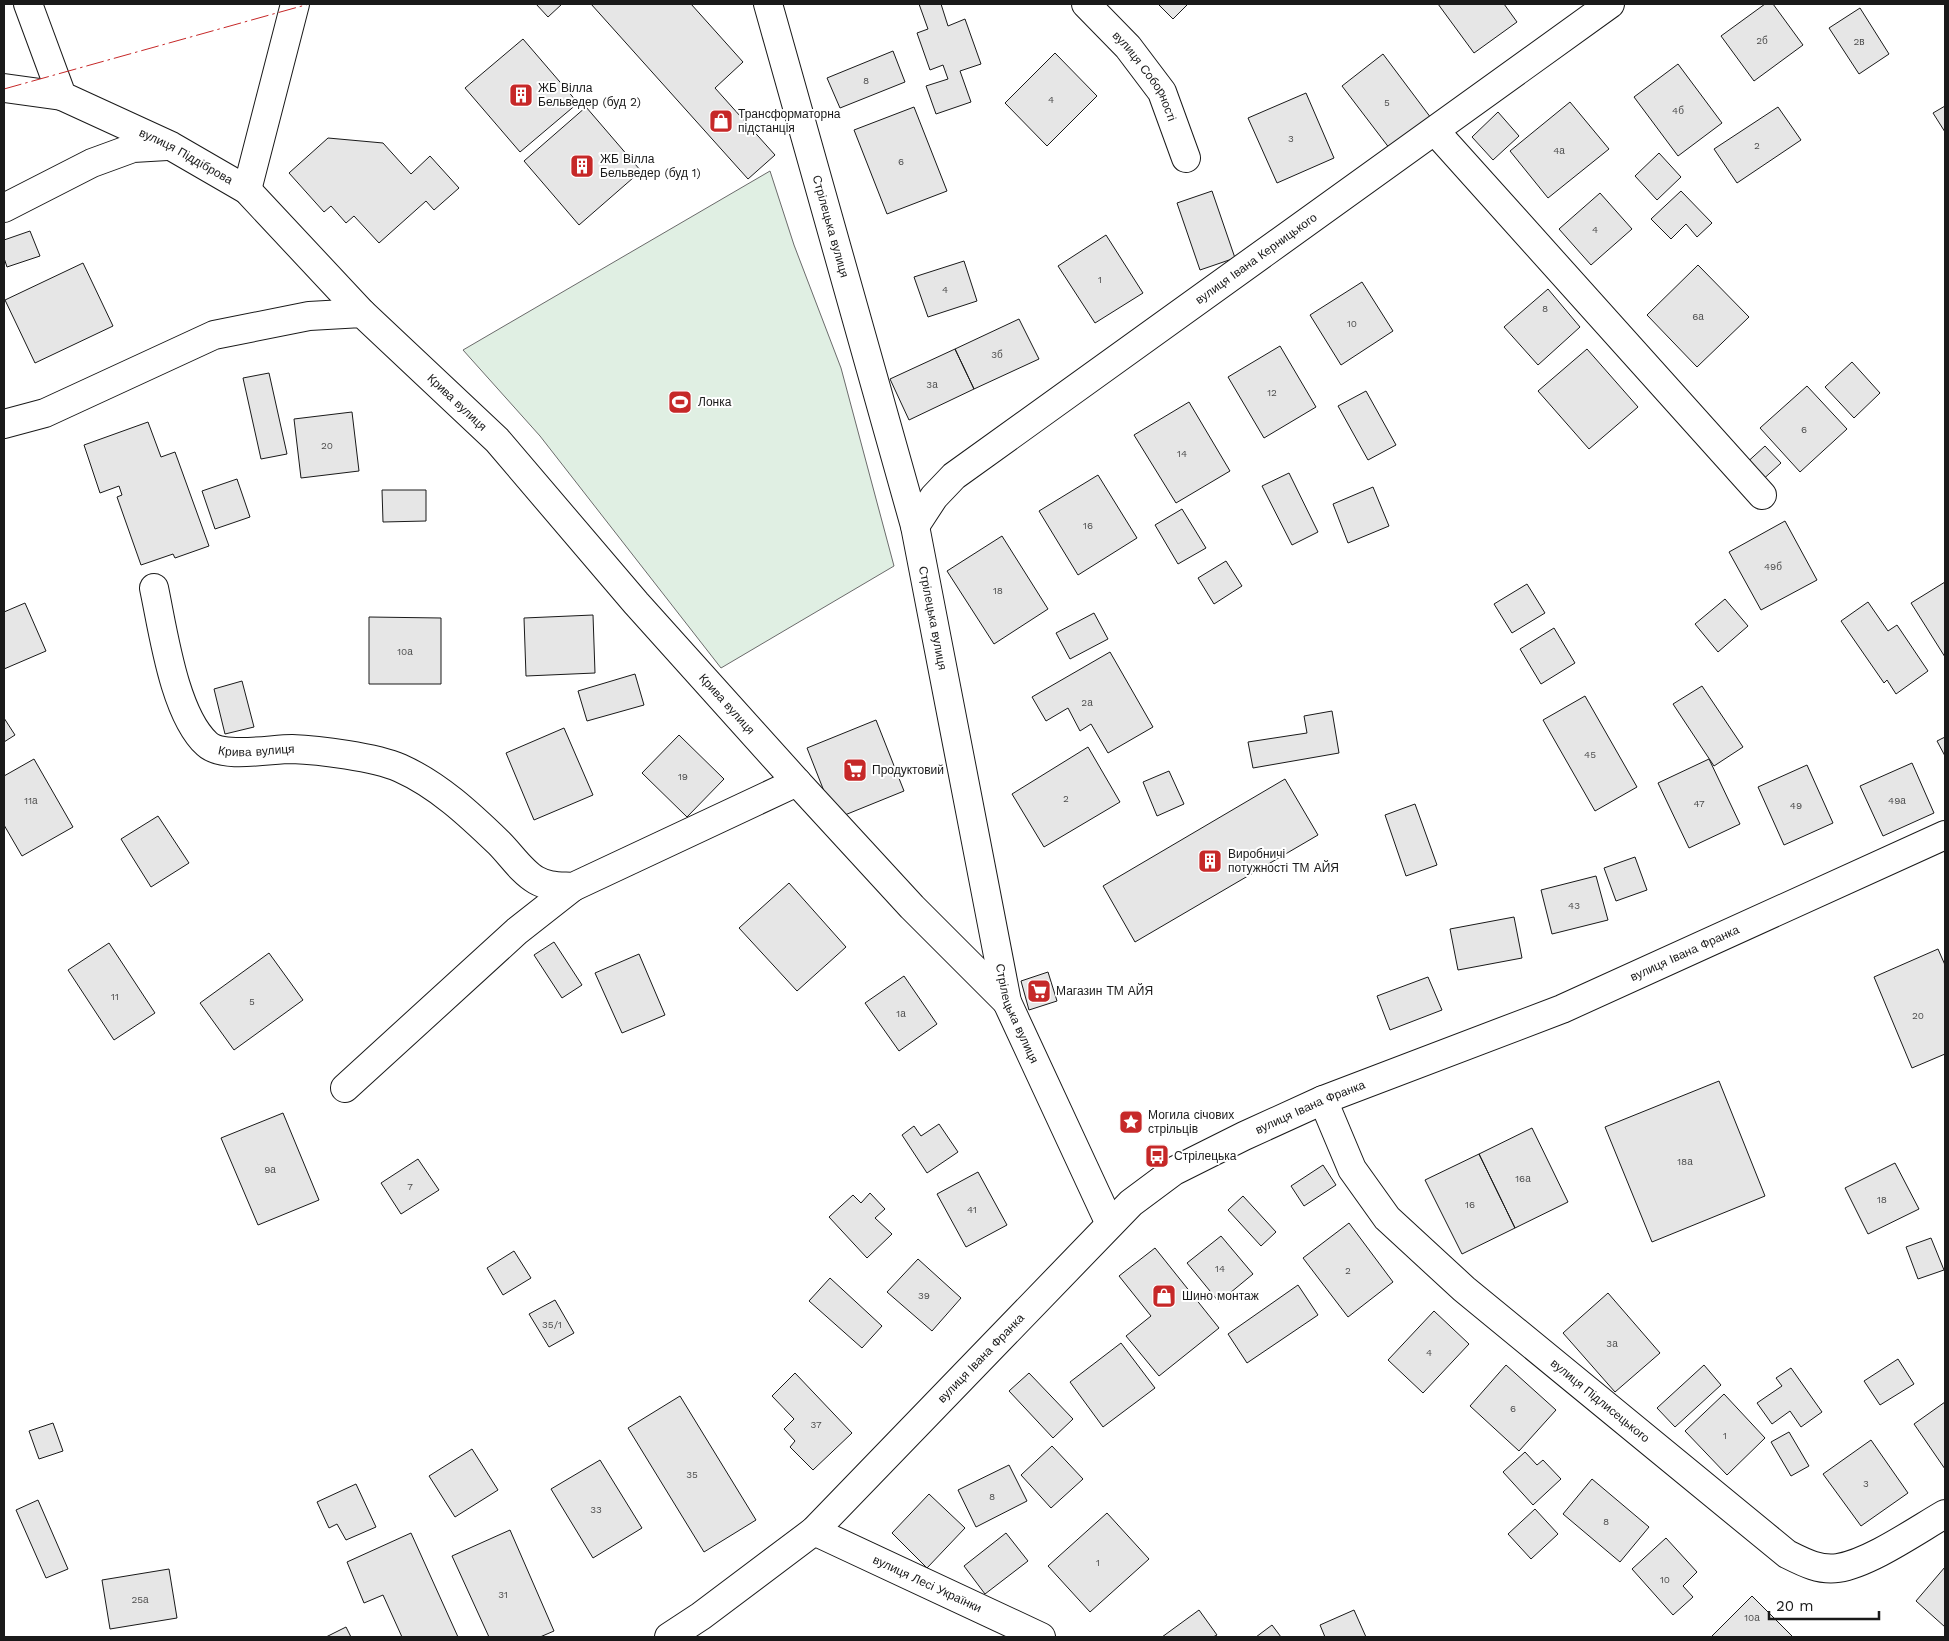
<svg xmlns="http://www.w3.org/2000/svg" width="1949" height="1641" font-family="'Work Sans',sans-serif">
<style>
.green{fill:#e0efe3;stroke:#6a6a6a}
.building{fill:#e6e6e6;stroke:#1a1a1a}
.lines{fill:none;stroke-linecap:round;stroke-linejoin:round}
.minor-casing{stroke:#1a1a1a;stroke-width:30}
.minor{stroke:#fff;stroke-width:28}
.power{stroke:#c62828;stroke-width:1;stroke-dasharray:18 4 2.5 4;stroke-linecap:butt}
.labels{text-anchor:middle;stroke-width:4;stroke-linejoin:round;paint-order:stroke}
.number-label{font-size:10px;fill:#4d4d4d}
.street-label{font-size:12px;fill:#1a1a1a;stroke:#fff}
.poi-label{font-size:12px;fill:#1a1a1a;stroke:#fff;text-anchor:start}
</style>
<rect width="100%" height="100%" fill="#fff"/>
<!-- green -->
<path class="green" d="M770,171L794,245L841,368L894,566L721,668L540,436L463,350Z"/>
<!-- building -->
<path class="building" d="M536,4H562L548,17Z
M591,4H691L743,62L715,88L775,155L748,179Z
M919,4H941L948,26L965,19L981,64L960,71L971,102L936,114L926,86L948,79L943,65L930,70L917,33L928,29Z
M1158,4H1188L1173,19Z
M1438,4H1504L1517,22L1474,53Z
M1765,4H1773L1803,45L1754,81L1721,36Z
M1860,8L1889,54L1859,74L1829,28Z
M523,39L578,103L520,152L465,88Z
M893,51L905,82L840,108L827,78Z
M1055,53L1097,96L1047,146L1005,103Z
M1383,54L1431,118L1390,149L1342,86Z
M1678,64L1722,123L1678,156L1634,97Z
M1306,93L1334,158L1277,183L1248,118Z
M1570,102L1609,149L1548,198L1510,151Z
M1945,106V132L1933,113Z
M586,107L641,171L579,225L524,161Z
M914,107L947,191L887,214L854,130Z
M1778,107L1801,140L1737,183L1714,149Z
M1498,112L1519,136L1493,160L1472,137Z
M328,138L383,143L411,174L430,156L459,188L434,210L426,201L379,243L354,216L346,223L331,206L324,212L289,173Z
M1659,153L1681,177L1657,200L1635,176Z
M1212,191L1235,258L1200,270L1177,203Z
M1681,191L1712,223L1697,237L1686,224L1671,239L1651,219Z
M1600,193L1632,229L1591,265L1559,229Z
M30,231L40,256L7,267L4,258V240Z
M1106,235L1143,293L1095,323L1058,266Z
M964,261L977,301L928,317L914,277Z
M83,263L113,326L35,363L5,300Z
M1698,265L1749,317L1697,367L1647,315Z
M1362,282L1393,331L1341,365L1310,315Z
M1548,289L1580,327L1538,365L1504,327Z
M1019,319L1039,359L974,389L955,349Z
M1280,346L1316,407L1264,438L1228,377Z
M955,349L974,389L909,420L890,379Z
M1587,349L1638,407L1589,449L1538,391Z
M1852,362L1880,393L1854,418L1825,387Z
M269,373L287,454L261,459L243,378Z
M1807,386L1847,429L1800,472L1760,428Z
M1366,391L1396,445L1368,460L1338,406Z
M1189,402L1230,471L1176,503L1134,435Z
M352,412L359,471L301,478L294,419Z
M148,422L161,457L175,452L209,546L175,558L173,554L141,565L117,497L122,495L119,486L100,493L84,445Z
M1765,446L1781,463L1759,483L1743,466Z
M1289,473L1318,532L1292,545L1262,486Z
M1098,475L1137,538L1078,575L1039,511Z
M237,479L250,517L215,529L202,491Z
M1373,487L1389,526L1348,543L1333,504Z
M382,490H426V521L383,522Z
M1182,509L1206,548L1178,564L1155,525Z
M1785,521L1817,580L1761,610L1729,552Z
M1002,536L1048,609L994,644L947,571Z
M1226,561L1242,586L1214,604L1198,578Z
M1945,582V657L1911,603Z
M1527,584L1545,613L1512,633L1494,604Z
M1725,599L1748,626L1718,652L1695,624Z
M1868,602L1888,631L1897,625L1928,671L1896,694L1887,680L1884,683L1841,621Z
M25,603L46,651L4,669V612Z
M1094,613L1108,639L1070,659L1056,633Z
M593,615L595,673L526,676L524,618Z
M369,617L441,618V684H369Z
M1554,628L1575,663L1541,684L1520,649Z
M1110,652L1153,727L1108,753L1091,724L1080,731L1068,708L1046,721L1032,697Z
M635,674L644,705L587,721L578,691Z
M242,681L254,727L225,734L214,689Z
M1702,686L1743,747L1714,766L1673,704Z
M1585,696L1637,787L1595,811L1543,720Z
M1332,711L1339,753L1253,768L1248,742L1307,733L1304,716Z
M4,718L15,735L4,742Z
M876,720L904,791L835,819L807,748Z
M564,728L593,795L534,820L506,753Z
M679,735L724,779L687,817L642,773Z
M1945,737V756L1937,741Z
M1088,747L1120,802L1044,847L1012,794Z
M34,759L73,827L22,856L4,825V776Z
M1709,759L1740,824L1689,848L1658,783Z
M1912,763L1934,813L1883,836L1860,786Z
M1807,765L1833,823L1784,845L1758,787Z
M1169,771L1184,804L1157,816L1143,782Z
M1285,779L1318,835L1135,942L1103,886Z
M1415,804L1437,865L1406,876L1385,815Z
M158,816L189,863L151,887L121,839Z
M1635,857L1647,890L1616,901L1604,868Z
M1596,876L1608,920L1552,934L1541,890Z
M789,883L846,947L797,991L739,928Z
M1514,917L1522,958L1458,970L1450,929Z
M554,942L582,985L562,998L534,955Z
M109,943L155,1013L114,1040L68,970Z
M1938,949L1945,965V1054L1912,1068L1874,977Z
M269,953L303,1000L234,1050L200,1003Z
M639,954L665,1015L622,1033L595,973Z
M1048,972L1057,1001L1029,1010L1021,981Z
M904,976L937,1024L899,1051L865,1003Z
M1428,977L1442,1010L1390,1030L1377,996Z
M1719,1081L1765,1196L1652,1242L1605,1127Z
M283,1113L319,1200L258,1225L221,1138Z
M939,1124L958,1152L927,1173L902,1135L914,1126L921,1136Z
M1532,1128L1568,1202L1515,1228L1479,1154Z
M1479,1154L1515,1228L1462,1254L1425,1180Z
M418,1159L439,1190L401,1214L381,1183Z
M1895,1163L1919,1209L1868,1234L1845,1188Z
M1323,1165L1336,1185L1304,1206L1291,1186Z
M978,1172L1007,1225L966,1247L937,1194Z
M870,1193L885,1209L875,1218L892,1234L867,1258L829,1217L853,1195L861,1203Z
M1243,1196L1276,1232L1261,1246L1228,1210Z
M1349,1223L1393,1282L1348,1317L1303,1258Z
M1221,1236L1253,1274L1219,1302L1187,1263Z
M1931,1238L1944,1270L1918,1279L1906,1247Z
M1155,1248L1219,1328L1159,1376L1126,1336L1151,1316L1119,1276Z
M514,1251L531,1278L503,1295L487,1268Z
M918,1259L961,1298L932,1331L887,1292Z
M830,1278L882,1326L862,1348L809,1301Z
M1298,1285L1318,1315L1247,1363L1228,1334Z
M1608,1293L1660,1353L1615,1392L1563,1333Z
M555,1300L574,1333L549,1347L529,1314Z
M1434,1311L1469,1344L1423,1393L1388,1360Z
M1121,1343L1155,1388L1103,1427L1070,1382Z
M1898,1359L1914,1384L1880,1405L1864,1381Z
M1506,1365L1556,1410L1519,1451L1470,1406Z
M1704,1365L1721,1385L1675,1427L1657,1408Z
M1791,1368L1822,1412L1801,1427L1790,1411L1772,1424L1757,1403L1782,1386L1776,1378Z
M795,1373L852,1433L813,1470L790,1447L795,1441L784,1429L794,1419L772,1396Z
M1029,1373L1073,1419L1053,1438L1009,1391Z
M1724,1394L1765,1438L1727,1475L1685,1431Z
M680,1396L756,1520L704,1552L628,1428Z
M1945,1402V1469L1914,1424Z
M53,1423L63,1451L39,1459L29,1431Z
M1789,1432L1809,1466L1791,1476L1771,1442Z
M1871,1440L1908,1493L1861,1526L1823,1474Z
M1052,1446L1083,1479L1051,1508L1021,1475Z
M472,1449L498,1490L455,1517L429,1476Z
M1525,1452L1537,1465L1543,1460L1561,1479L1533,1505L1503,1472Z
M600,1460L642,1528L593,1558L551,1489Z
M1009,1465L1027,1501L976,1527L958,1490Z
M1592,1479L1649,1527L1620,1562L1563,1514Z
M356,1484L376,1527L346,1540L337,1524L329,1528L317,1502Z
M929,1494L965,1528L927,1568L892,1533Z
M38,1500L68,1569L46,1578L16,1510Z
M1535,1509L1558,1534L1531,1559L1508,1534Z
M1107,1513L1149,1559L1090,1612L1048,1566Z
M510,1530L554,1631L540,1637H489L452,1556Z
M411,1533L458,1637H402L383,1595L364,1603L347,1562Z
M1006,1533L1028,1561L985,1594L964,1566Z
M1666,1538L1697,1572L1683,1586L1693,1597L1673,1615L1632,1569Z
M1945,1567V1627L1916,1601Z
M169,1569L177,1618L110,1629L102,1580Z
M1752,1596L1793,1637H1711Z
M1199,1610L1217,1635L1213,1637H1162Z
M1354,1610L1366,1637H1325L1320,1625Z
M1272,1625L1281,1637H1256Z
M346,1627L351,1637H326Z"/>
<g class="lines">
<!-- minor casing -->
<g class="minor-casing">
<g id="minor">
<path id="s1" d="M28,4L62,96L171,146L247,190L362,313"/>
<path id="s2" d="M768,4L915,526L1007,1002L1110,1224"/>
<path id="s3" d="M1086,4L1128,47L1162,92L1186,158"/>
<path d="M4,88L62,96"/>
<path d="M1435,131L1762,495"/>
<path d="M247,190L295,4"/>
<path d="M4,208L92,163L133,148L167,146"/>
<path id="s4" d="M4,424L45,413L214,335L309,316L362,313L497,440L636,603L797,782L912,907L1007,1002"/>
<path id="s5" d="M915,526L934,497L954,476L1610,4"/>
<path id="s6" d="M154,588C163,630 174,714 207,744C223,759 270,749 292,749C319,750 375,757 400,768C438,785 469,814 499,843C511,855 522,872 536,880C548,887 560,886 573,887L797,782"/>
<path d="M345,1088L517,931L573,887"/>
<path id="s7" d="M1323,1100L1352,1169L1387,1218L1464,1289L1787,1554C1803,1562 1820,1571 1838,1568C1870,1563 1917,1530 1945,1514"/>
<path id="s8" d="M814,1531L1041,1637"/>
<path id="s9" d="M669,1637L701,1616L814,1531L1131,1203L1174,1171L1244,1136L1323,1100L1562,1009L1945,835"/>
</g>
</g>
<!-- minor -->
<use href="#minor" class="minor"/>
<!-- power -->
<path class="power" d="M4,89L309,4"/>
</g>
<!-- icons -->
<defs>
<g id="building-square" transform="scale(1.25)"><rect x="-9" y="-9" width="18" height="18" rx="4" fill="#c62828" stroke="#fff"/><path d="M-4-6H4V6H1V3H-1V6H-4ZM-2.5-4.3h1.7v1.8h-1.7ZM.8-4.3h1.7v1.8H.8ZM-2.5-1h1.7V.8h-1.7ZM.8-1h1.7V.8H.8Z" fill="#fff"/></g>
<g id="shop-square" transform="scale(1.25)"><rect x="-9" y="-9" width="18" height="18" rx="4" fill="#c62828" stroke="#fff"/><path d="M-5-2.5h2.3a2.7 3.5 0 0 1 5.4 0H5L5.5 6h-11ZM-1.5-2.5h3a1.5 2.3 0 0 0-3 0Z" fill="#fff"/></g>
<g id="stadium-square" transform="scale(1.25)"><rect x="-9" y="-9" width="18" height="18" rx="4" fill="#c62828" stroke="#fff"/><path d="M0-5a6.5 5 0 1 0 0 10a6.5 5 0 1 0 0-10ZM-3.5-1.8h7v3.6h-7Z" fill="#fff"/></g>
<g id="supermarket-square" transform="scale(1.25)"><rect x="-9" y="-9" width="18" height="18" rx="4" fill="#c62828" stroke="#fff"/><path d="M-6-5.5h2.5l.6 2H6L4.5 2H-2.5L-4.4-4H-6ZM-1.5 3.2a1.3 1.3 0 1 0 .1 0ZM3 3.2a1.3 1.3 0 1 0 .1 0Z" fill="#fff"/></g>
<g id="sight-square" transform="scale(1.25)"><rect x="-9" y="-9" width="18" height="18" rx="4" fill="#c62828" stroke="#fff"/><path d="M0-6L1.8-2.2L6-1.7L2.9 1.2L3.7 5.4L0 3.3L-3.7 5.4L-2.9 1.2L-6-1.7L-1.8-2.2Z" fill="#fff"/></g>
<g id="bus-square" transform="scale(1.25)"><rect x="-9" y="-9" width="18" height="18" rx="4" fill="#c62828" stroke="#fff"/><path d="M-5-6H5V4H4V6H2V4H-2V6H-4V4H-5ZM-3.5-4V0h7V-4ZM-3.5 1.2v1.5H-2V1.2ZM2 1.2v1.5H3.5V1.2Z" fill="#fff"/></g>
</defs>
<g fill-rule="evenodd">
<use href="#building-square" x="521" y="95"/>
<use href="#shop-square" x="721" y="121"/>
<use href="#building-square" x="582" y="166"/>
<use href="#stadium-square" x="680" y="402"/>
<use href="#supermarket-square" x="855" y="770"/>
<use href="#building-square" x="1210" y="861"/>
<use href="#supermarket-square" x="1039" y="991"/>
<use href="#sight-square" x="1131" y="1122"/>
<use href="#bus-square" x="1157" y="1156"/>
<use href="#shop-square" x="1164" y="1296"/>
</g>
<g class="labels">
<!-- number labels -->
<g class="number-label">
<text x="1762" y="44">2б</text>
<text x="1859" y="45">2в</text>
<text x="866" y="84">8</text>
<text x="1051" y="103">4</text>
<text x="1387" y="106">5</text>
<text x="1678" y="114">4б</text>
<text x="1291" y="142">3</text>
<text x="1757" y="149">2</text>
<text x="1559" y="154">4а</text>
<text x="901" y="165">6</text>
<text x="1595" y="233">4</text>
<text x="1100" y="283">1</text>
<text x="945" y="293">4</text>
<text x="1545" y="312">8</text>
<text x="1698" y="320">6а</text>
<text x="1352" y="327">10</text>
<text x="997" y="358">3б</text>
<text x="932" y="388">3а</text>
<text x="1272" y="396">12</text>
<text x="1804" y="433">6</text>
<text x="327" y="449">20</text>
<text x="1182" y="457">14</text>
<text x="1088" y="529">16</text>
<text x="1773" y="570">49б</text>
<text x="998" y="594">18</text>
<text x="405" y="655">10а</text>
<text x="1087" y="706">2а</text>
<text x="1590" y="758">45</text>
<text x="683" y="780">19</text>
<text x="1066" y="802">2</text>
<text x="31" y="804">11а</text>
<text x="1897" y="804">49а</text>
<text x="1699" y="807">47</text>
<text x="1796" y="809">49</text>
<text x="1574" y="909">43</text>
<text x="115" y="1000">11</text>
<text x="252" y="1005">5</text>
<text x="901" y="1017">1а</text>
<text x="1918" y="1019">20</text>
<text x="1685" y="1165">18а</text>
<text x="270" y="1173">9а</text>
<text x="1523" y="1182">16а</text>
<text x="410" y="1190">7</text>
<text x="1882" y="1203">18</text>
<text x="1470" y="1208">16</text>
<text x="972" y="1213">41</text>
<text x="1220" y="1272">14</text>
<text x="1348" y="1274">2</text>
<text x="924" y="1299">39</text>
<text x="552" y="1328">35/1</text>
<text x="1612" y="1347">3а</text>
<text x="1429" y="1356">4</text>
<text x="1513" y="1412">6</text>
<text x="816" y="1428">37</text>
<text x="1725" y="1439">1</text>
<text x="692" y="1478">35</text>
<text x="1866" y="1487">3</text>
<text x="992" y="1500">8</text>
<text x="596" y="1513">33</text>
<text x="1606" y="1525">8</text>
<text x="1098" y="1566">1</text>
<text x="1665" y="1583">10</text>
<text x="503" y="1598">31</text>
<text x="140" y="1603">25а</text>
<text x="1752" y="1621">10а</text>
</g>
<!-- street labels -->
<g class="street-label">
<text dy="4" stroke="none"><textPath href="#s3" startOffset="94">вулиця Соборності</textPath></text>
<text dy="4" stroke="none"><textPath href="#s1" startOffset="236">вулиця Піддіброва</textPath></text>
<text dy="4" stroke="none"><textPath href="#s2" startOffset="231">Стрілецька вулиця</textPath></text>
<text dy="4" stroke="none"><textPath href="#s5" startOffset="436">вулиця Івана Керницького</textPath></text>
<text dy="4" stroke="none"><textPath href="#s4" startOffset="509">Крива вулиця</textPath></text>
<text dy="4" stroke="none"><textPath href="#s2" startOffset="636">Стрілецька вулиця</textPath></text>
<text dy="4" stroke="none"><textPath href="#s4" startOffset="914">Крива вулиця</textPath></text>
<text dy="4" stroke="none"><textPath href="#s6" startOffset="218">Крива вулиця</textPath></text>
<text dy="4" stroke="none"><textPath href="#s9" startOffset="1245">вулиця Івана Франка</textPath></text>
<text dy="4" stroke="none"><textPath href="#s2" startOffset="1041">Стрілецька вулиця</textPath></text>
<text dy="4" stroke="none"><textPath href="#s9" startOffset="840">вулиця Івана Франка</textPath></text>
<text dy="4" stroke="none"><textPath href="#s9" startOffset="420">вулиця Івана Франка</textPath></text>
<text dy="4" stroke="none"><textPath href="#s7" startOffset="416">вулиця Підлисецького</textPath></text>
<text dy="4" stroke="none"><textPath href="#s8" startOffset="125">вулиця Лесі Українки</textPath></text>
</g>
<!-- poi labels -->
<g class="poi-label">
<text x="538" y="92">ЖБ Вілла<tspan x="538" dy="14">Бельведер (буд 2)</tspan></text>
<text x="738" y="118">Трансформаторна<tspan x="738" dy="14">підстанція</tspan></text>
<text x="600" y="163">ЖБ Вілла<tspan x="600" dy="14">Бельведер (буд 1)</tspan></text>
<text x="698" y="406">Лонка</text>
<text x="872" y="774">Продуктовий</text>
<text x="1228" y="858">Виробничі<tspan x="1228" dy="14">потужності ТМ АЙЯ</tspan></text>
<text x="1056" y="995">Магазин ТМ АЙЯ</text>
<text x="1148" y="1119">Могила січових<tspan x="1148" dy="14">стрільців</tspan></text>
<text x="1174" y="1160">Стрілецька</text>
<text x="1182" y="1300">Шино монтаж</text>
</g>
</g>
<!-- border -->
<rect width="1949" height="1641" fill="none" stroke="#1a1a1a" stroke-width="10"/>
<!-- scale -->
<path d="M1769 1611v8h110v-8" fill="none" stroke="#1a1a1a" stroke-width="2.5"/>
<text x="1776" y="1611" font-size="15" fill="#1a1a1a" stroke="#ffffff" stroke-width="4" paint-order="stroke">20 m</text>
</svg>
